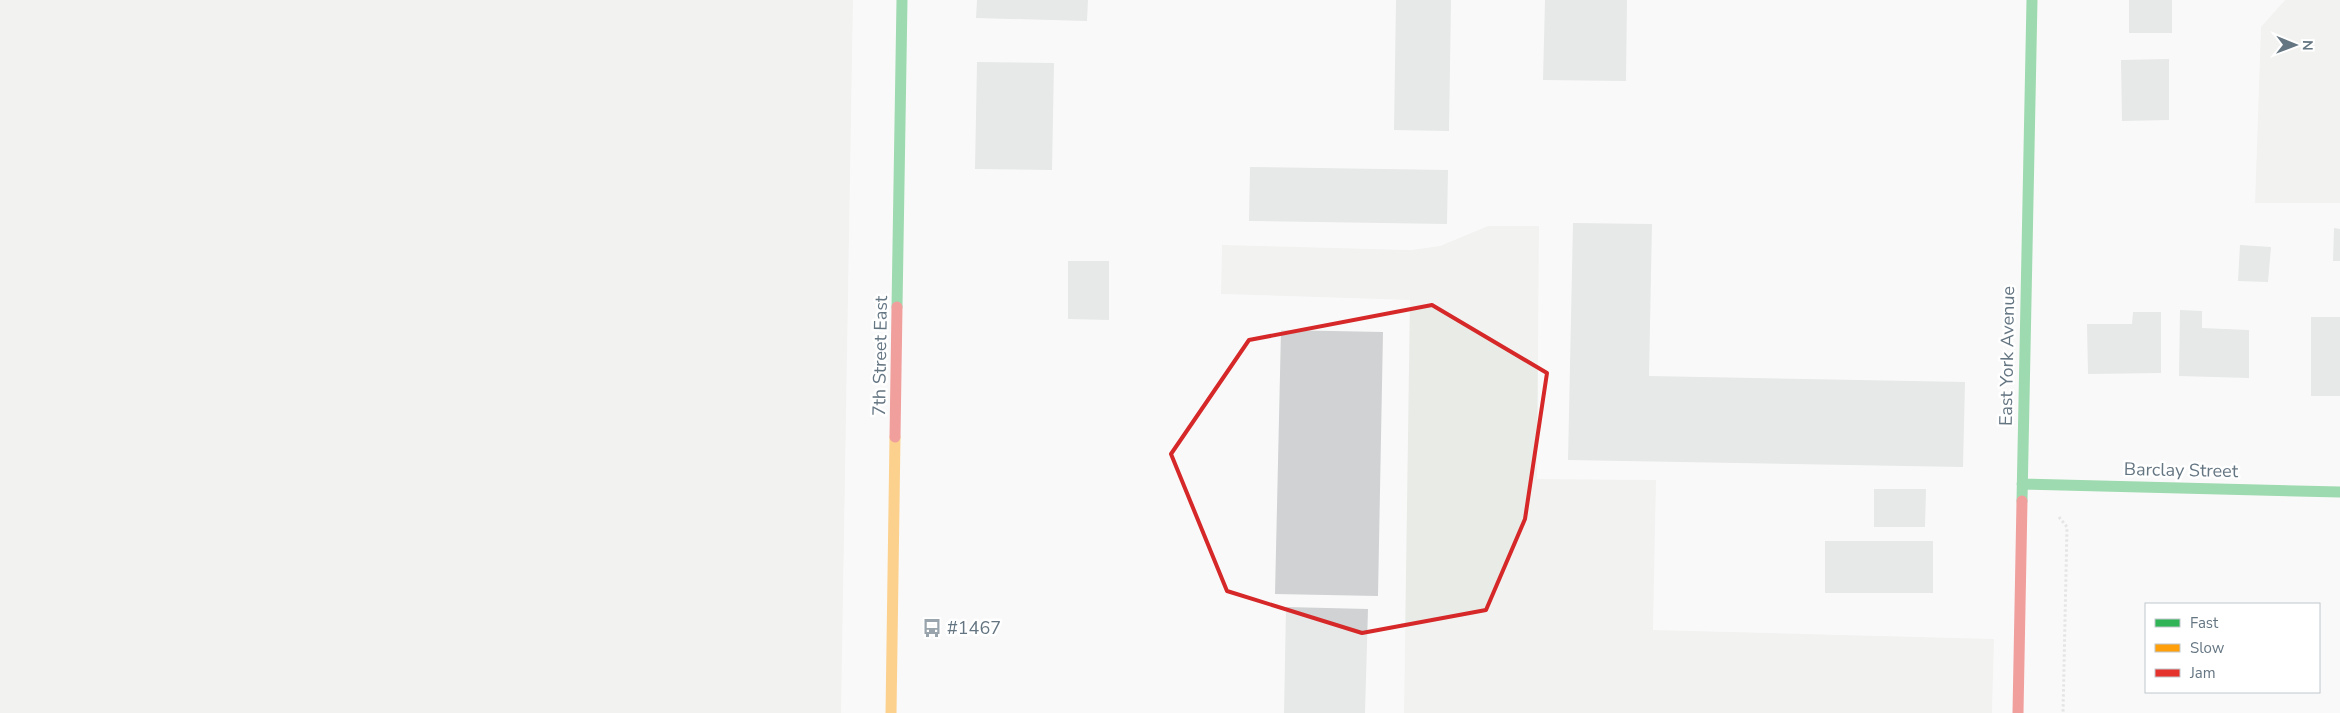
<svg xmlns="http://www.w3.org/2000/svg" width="2340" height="713" font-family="'Nunito Sans',sans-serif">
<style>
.green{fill:#e8ebe6}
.building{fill:#d0d2d3}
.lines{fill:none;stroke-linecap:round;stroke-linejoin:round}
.path{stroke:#cbcccd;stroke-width:3;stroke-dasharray:2.5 2.5;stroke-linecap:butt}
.fast{stroke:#30b455;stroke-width:11}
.slow{stroke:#ff9f0a;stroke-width:11}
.jam{stroke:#e5322d;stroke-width:11}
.marked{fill:none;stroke:#d62828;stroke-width:4;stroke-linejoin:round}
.labels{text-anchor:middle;stroke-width:5;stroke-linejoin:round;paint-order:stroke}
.street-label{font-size:18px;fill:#657683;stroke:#fff}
.poi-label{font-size:18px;fill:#657683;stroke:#fff;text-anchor:start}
</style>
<rect width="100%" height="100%" fill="#f9f9f9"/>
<!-- green -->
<path class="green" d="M0,0H853L841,713H0Z
M2285,0H2340V203H2255L2261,27Z
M1488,226H1539L1537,479L1656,480L1653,630L1994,639L1992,713H1404L1410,300L1221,294L1222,245L1411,250L1440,246Z"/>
<!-- building -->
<path class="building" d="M977,0H1088L1087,21L976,18Z
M1396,0H1451L1449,131L1394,130Z
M1545,0H1627L1626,81L1543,80Z
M2129,0H2172V33H2129Z
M2169,59V120L2122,121L2121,60Z
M977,62L1054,63L1052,170L975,169Z
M1250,167L1448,170L1447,224L1249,221Z
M1573,223L1652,224L1649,376L1965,382L1963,467L1568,460Z
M2334,228L2340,229V261H2333Z
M2240,245L2271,247L2268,282L2238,281Z
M1068,261H1109V320L1068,319Z
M2180,310L2202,311V328L2249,330V378L2179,376Z
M2133,312H2161V373L2088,374L2087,324H2132Z
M2311,317H2340V396H2311Z
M1281,330L1383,332L1378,596L1275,594Z
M1874,489H1926L1925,527H1874Z
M1825,541H1933V593H1825Z
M1286,607L1368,609L1365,713H1284Z"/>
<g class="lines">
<!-- path -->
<path class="path" d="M2059,517L2067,527L2063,713"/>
<!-- fast -->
<path class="fast" d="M897,307L902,0
M2022,484L2340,492
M2022,501L2032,0"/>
<!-- slow -->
<path class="slow" d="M891,713L895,437"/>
<!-- jam -->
<path class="jam" d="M895,437L897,307
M2018,713L2022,501"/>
</g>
<!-- marked area -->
<path d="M0 0H2340V713H0ZM1432,305L1547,373L1525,519L1486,610L1362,633L1227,591L1171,454L1249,340Z" fill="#f9f9f9" fill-opacity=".55" fill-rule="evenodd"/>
<path class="marked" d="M1432,305L1547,373L1525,519L1486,610L1362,633L1227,591L1171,454L1249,340Z"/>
<!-- icons -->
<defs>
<g id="bus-bare" transform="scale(1.5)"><path d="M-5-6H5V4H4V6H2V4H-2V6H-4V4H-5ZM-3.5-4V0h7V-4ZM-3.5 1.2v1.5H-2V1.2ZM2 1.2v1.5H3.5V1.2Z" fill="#99a4ac" stroke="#fff" stroke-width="2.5" paint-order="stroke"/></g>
</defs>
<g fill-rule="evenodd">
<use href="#bus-bare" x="932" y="628"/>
</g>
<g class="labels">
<!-- street labels -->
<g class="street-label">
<text transform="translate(880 356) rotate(-89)" y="6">7th Street East</text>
<text transform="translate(2007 356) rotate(-89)" y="6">East York Avenue</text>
<text transform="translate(2181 470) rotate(1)" y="6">Barclay Street</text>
</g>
<!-- poi labels -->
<g class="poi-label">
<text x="947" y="634">#1467</text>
</g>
</g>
<!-- legend -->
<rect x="2145" y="603" width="175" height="90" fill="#ffffff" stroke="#c1c8cd"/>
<rect x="2155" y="619" width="25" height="8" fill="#30b455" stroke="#c1c8cd"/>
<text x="2190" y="628" font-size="15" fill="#657683">Fast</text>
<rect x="2155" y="644" width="25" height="8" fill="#ff9f0a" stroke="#c1c8cd"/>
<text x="2190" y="653" font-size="15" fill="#657683">Slow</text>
<rect x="2155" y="669" width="25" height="8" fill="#e5322d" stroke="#c1c8cd"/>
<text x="2190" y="678" font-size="15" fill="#657683">Jam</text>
<!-- north arrow -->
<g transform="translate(2295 45) rotate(91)" stroke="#ffffff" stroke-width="4" paint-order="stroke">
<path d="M0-4L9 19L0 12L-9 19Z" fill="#657683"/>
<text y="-8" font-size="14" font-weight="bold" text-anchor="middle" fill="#657683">N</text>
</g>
</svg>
